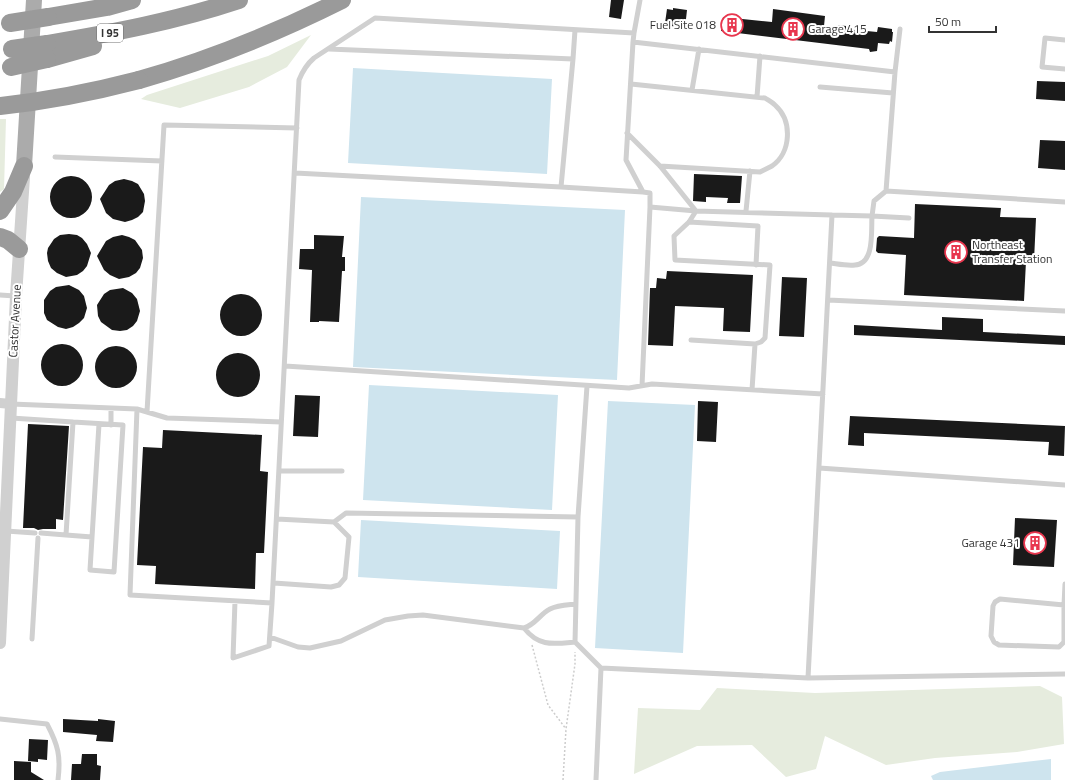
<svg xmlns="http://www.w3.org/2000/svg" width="1065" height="780" font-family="'Titillium Web',sans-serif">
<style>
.green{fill:#e6ecde}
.water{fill:#cee4ee}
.building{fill:#1a1a1a}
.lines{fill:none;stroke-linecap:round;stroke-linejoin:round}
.path{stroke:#cdcdcd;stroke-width:1.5;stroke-dasharray:2 2;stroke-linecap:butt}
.service{stroke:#d0d0d0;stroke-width:5}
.minor{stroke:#d0d0d0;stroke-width:10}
.tertiary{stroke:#d0d0d0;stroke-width:12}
.primary{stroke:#ababab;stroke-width:16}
.motorway{stroke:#9a9a9a;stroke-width:18}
.motorway-bridge{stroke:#9a9a9a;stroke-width:18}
.labels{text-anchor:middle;stroke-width:4;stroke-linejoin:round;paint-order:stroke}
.shield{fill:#fff;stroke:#707070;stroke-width:1}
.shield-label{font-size:11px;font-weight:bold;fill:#333}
.poi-label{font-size:12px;fill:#333;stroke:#fff;text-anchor:end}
.street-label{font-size:12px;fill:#333;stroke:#fff}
</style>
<rect width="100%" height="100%" fill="#fff"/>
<!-- green -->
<path class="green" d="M311,35L287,67L249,87L180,108L141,99L147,95L268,56Z
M0,119H6L4,189L0,192Z
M1040,686L1062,697L1064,744L1017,752L935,758L886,765L825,736L816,769L786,777L752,745L697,746L634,774L638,708L700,710L717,688L815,693Z"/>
<!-- water -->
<path class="water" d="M353,68L552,79L547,174L348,163Z
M361,197L625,210L617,380L353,367Z
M369,385L558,395L552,510L363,500Z
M608,401L695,405L683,653L595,648Z
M361,520L560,531L557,589L358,577Z
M1051,759V780H933L931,776L940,772Z"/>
<!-- building -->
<path class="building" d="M611,0H624L621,19L609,17Z
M673,8L687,10L685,28L671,26V23H665L667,9L673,10Z
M773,9L825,16L824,26L837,28L838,25L846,26V29L877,32L878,27L892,29V32H893L892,42L890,41L889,44L878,43L877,51L870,52L869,49L721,31L723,17L772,22Z
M1037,81L1065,82V101L1036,99Z
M1040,140L1065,141V170L1038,168Z
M694,174L742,176L740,203H727L728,198L706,197V202L693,201Z
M50 197a21 21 0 1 1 42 0a21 21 0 1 1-42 0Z
M124,179L132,181L138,184L144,194L145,201L143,212L138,217L132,220L125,222L113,219L106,213L100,199L109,185L115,181Z
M915,204L1001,208L1000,217L1036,218L1034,261H1026L1024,301L904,295L906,255L878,253L876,251L877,238L879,236L914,238Z
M69,234L77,235L82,238L87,244L91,253L87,266L83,271L77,275L66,277L57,273L51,268L48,261L47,253L48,248L54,239L60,235Z
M122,235L129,237L135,240L142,250L143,258L140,268L136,273L129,277L119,279L110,275L104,270L97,256L106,241L113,237Z
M314,235L344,236L342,257H345V271H342L339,322L319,321V322H310L312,270L299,269L300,249H314Z
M667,271L753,275L750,332L723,331L724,308L675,306L673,346L648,345L650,288H656L657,278L666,279Z
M782,277L807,278L804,337L779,336Z
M69,285L79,290L84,296L87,308L84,318L79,323L73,327L66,329L58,327L47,320L44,313V300L50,291L56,287Z
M123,288L132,293L137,299L140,311L137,321L133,326L127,330L120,331L112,330L101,322L98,316L97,305L104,294L110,290Z
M220 315a21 21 0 1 1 42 0a21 21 0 1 1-42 0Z
M942,317L983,319V332L1065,336V345L854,335V325L942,330Z
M41 365a21 21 0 1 1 42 0a21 21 0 1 1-42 0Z
M95 367a21 21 0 1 1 42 0a21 21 0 1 1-42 0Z
M216 375a22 22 0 1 1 44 0a22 22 0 1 1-44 0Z
M295,395L320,396L318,437L293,436Z
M698,401L718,402L716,442L697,441Z
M850,416L1065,426L1064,456L1048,455L1049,442L864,433V446L848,445Z
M28,424L69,426L63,520L56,519V529H43L38,530L34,528H23Z
M163,430L262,435L260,471L268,472L264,553H256L255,589L155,584L156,566L137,565L143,447L162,448Z
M1015,518L1057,520L1054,567L1013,565Z
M63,719L98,721V719L115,721L113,742L96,741L97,735L63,732Z
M29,739L48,740L47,760L38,759V762L28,761Z
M82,754H97V765L101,766L100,780H71L72,764H81Z
M14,761L31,762V772L44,780H14Z"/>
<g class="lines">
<!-- path -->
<path class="path" d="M532,645L548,705L566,729
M563,780L566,729L575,664V652"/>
<!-- service -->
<path class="service" d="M634,33L633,42L895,72L886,191L874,201L872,216L832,215L808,678
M1065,40L1045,38L1042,67L1065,69
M329,49L573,59L575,30
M895,72L900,29
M631,84L765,98C768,100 772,102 775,105C793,121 791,153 772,166C768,168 764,170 760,172L660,166
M820,87L893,93
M692,90L699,49
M757,97L760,56
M627,133L660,166L696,211L832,215
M55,157L162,161
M295,173L561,187L573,59
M561,187L643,192L626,160L633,42
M886,191L1065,202
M643,192L650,193V207L696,211L689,222L674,236L675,260L770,265L765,338L761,342L755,344L691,340
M746,211L750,171
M689,222L758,226L756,265
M830,263C838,264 847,266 855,265C875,264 871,230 872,216L909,218
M0,295L15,296
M828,300L1065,311
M285,366L629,388L652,384L823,394
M587,386L578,517L575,642L601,668L808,678L1065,674
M642,386L650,207
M752,390L755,344
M11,404L137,409L147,412L164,125L297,128
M111,408V425
M137,409L130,595L272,603L299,80C303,70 307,64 314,58L375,18L634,33L640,0
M147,412L167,418L281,422
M11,418L73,422
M819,468L1065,485
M279,471H342
M334,522L346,513L578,517
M6,531L35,533
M41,533L66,535L73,422L123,425L114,572L90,570L99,424
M66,535L92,537
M274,583L331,587L339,585L345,578L349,537L334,522L277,519
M1065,584L1064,605H1065
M1000,599L1064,605V642L1059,647L999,645L994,642L991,636L993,606L995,602Z
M235,601L233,658L269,646L272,603
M524,628C535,625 540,614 550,609C558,605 567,605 576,604
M270,637L298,647L310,648L341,641L385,620L408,616L423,615L524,628C539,647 553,644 575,642
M32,639L38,538
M0,719L47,724C58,745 61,756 58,780
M596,780L601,668"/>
<!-- minor -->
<path class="minor" d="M0,403L11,404"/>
<!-- tertiary -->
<path class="tertiary" d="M0,643L16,296L24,177"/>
<!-- primary -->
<path class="primary" d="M24,166L34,0"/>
<!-- motorway -->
<path class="motorway" d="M48,17L107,7L132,0
M47,44C112,33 176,21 239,0
M47,59L93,46
M139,80C210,60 276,33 342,0
M0,211L13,192L24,166
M0,237L8,240L19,249"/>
<!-- motorway-bridge -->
<path class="motorway-bridge" d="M10,23L48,17
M12,49L47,44
M11,67L47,59
M0,106C47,101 93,92 139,80"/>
</g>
<!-- icons -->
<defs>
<g id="building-ring" transform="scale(1.15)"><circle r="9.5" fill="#fff" stroke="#e8364e" stroke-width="1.5"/><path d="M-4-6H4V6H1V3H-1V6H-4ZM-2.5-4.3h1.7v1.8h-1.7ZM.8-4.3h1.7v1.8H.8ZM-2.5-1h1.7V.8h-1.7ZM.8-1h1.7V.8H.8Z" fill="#e8364e"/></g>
</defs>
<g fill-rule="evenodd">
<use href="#building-ring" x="732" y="25"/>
<use href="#building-ring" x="793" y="29"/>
<use href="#building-ring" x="956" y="252"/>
<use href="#building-ring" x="1035" y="543"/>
</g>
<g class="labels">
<!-- shield labels -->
<rect class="shield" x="97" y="24" width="26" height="18" rx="3"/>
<g class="shield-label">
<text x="110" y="37">I 95</text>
</g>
<!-- poi labels -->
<g class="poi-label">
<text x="716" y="29">Fuel Site 018</text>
<text x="808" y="33" text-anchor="start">Garage 415</text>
<text x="972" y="249" text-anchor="start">Northeast<tspan x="972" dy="14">Transfer Station</tspan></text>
<text x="1020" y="547">Garage 431</text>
</g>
<!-- street labels -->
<g class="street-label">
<text transform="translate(15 321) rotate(-87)" y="4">Castor Avenue</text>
</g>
</g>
<!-- scale -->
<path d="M929 26v6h67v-6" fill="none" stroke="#333333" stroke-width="2"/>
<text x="935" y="26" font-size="12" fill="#333333" stroke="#ffffff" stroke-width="3" paint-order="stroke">50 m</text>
</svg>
